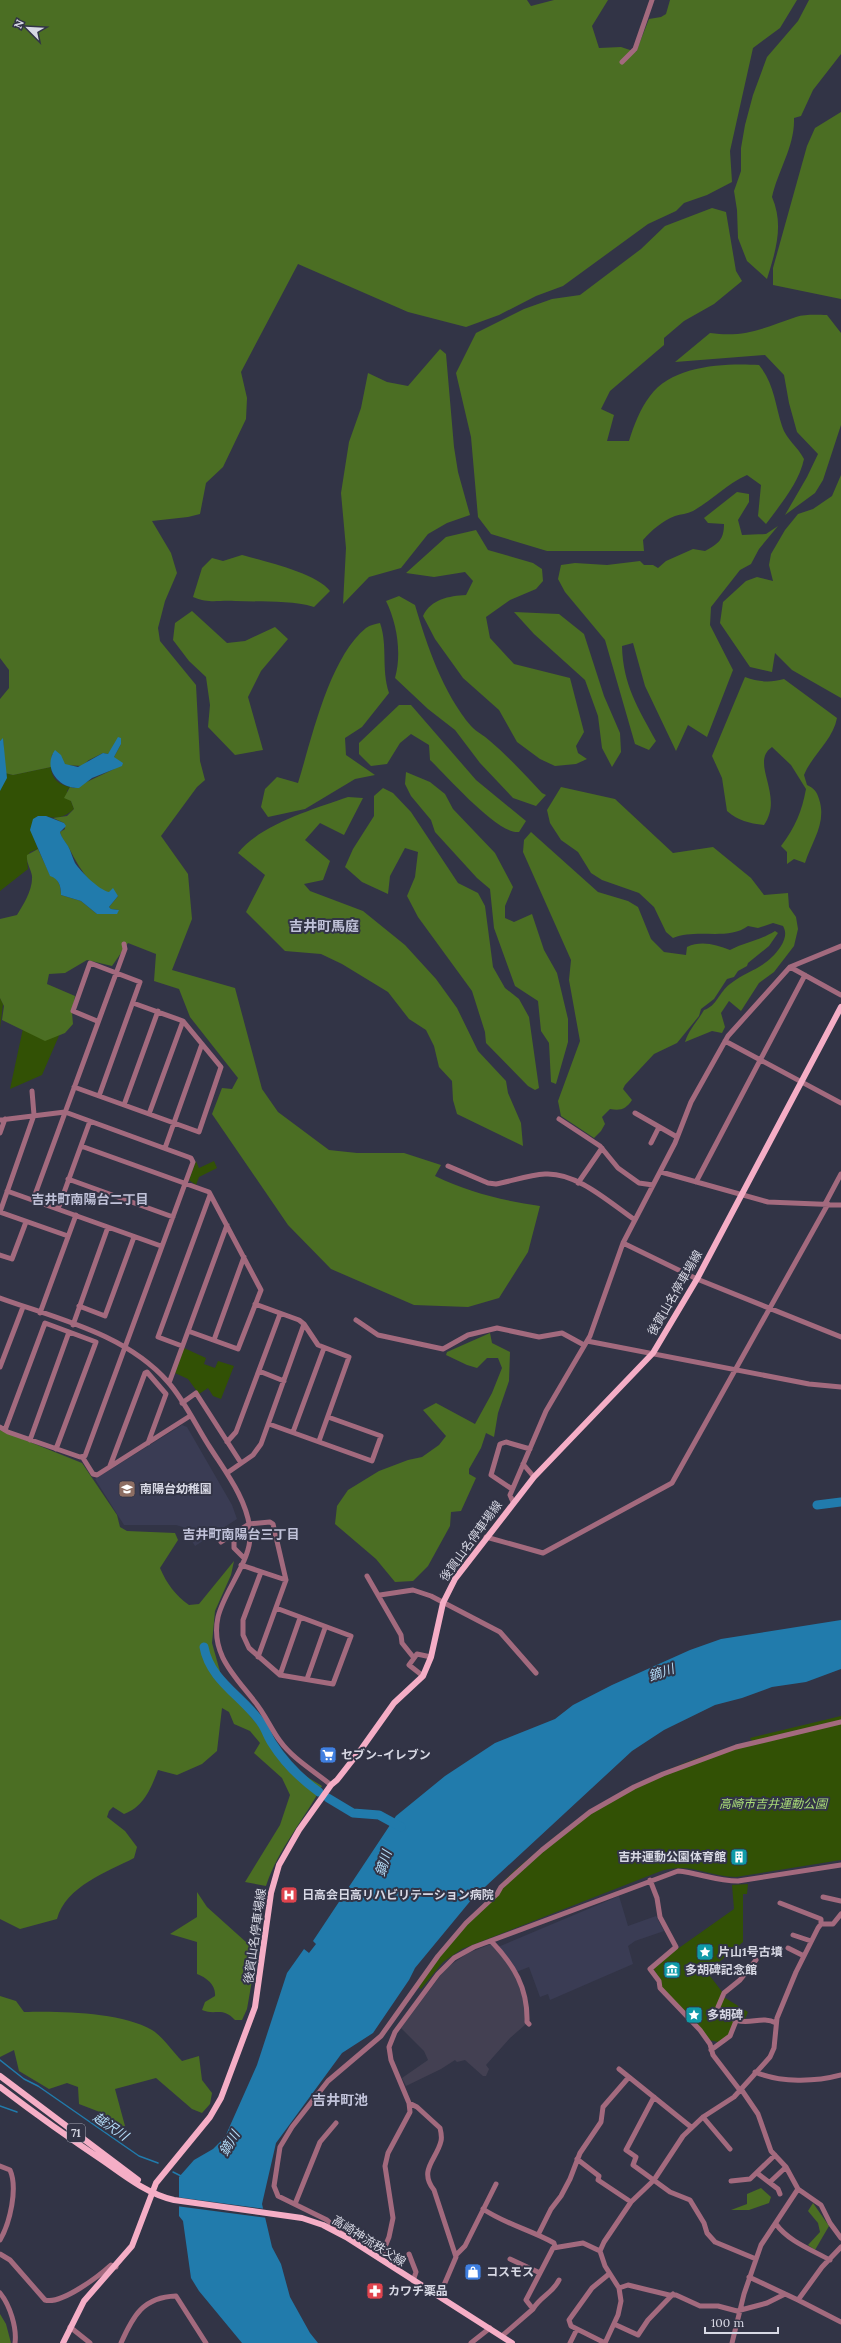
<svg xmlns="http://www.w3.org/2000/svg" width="841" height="2343" font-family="Lora,'Noto Sans JP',serif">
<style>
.built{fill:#3a3c54}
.industrial{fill:#434052}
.green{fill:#325105}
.forest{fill:#4b6e23}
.water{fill:#217bac}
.pier{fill:#323446}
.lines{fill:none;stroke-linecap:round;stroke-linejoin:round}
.stream{stroke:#217bac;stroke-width:1.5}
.river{stroke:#217bac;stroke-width:9}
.minor{stroke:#a36a7e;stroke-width:5}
.major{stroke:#f5aec6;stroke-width:6}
.labels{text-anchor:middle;stroke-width:4;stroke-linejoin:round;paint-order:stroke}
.shield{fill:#323446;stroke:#a6a7b5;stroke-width:1}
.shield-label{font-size:11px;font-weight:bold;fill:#d7d8e4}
.street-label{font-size:12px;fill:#d7d8e4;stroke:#323446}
.poi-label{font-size:12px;font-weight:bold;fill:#d7d8e4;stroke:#323446;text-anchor:start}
.park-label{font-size:12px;font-style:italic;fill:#a9dc78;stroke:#323446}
.neighbourhood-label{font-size:13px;font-weight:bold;fill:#c0c2d9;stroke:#323446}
.water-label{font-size:13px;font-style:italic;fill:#b4dcf7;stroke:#323446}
.quarter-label{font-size:14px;font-weight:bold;fill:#c0c2d9;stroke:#323446}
</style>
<rect width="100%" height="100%" fill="#323446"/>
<!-- built -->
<path class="built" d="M182,1425L187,1427L232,1505L237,1519L195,1546L183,1527L176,1525H124L95,1479Z
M619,1896L628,1926L656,1916L664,1931L635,1941L628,1946L633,1964L550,2000L548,1994L540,1997L529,1967L516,1972L498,1947Z"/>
<!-- industrial -->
<path class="industrial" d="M491,1944L498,1950L523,1987L526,2024L510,2038L486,2065L489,2069L486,2076H483L465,2060L457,2062L455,2060L441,2069L406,2086L402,2078L428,2060L424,2051L401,2028L446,1968L468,1953Z"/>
<!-- green -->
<path class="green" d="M0,741L4,746L5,773L13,775L51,767C51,778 59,785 70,787L67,791L74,809C66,816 57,820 46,816L35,841L38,849L30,852L27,859L28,869L0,891Z
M0,998L3,1004L0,1028Z
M28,1005L61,1031L42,1075L10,1089Z
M196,1161L199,1168L214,1161L217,1168L199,1177L196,1185L189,1180Z
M184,1348L206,1358L204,1364L215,1368L218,1361L234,1366L221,1399L213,1396L208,1388L199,1394L188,1379L175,1373Z
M841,1716V1860L736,1877C705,1876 691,1862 661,1871L462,1949L443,1962L421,1989L416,1985L438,1956L495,1893C504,1878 520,1866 533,1855C596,1799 670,1763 752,1741L750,1738Z
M748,1884L747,1894H743V1942L707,1972L723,1993L722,1996L748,2012L745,2019L734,2024L730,2034L718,2042L709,2040L662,1988L661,1980L652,1967L734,1909L732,1885Z"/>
<!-- forest -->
<path class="forest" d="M0,0H527L531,6L554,0H608L592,26L599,48L621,47L636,52L649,19L661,17L666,14L670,0H797L780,28L753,48L730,151L732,182L707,195L684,203L676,211L648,224L563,286L536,296L499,315L466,327L408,312L298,264L241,372L247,398L246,419L223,467L206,483L200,514L188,517L152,521L171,553L177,573L165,601L158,628L160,641L196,685L200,761L205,780L197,787L161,836L188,874L192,919L172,970L235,988L262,1089L278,1112L329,1150L357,1153H404L441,1165L435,1176C468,1192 504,1201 540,1206L528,1252L499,1298L468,1307L414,1305L331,1269L288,1225L212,1114L222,1088L232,1089L238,1078L190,1017L179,989L154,981L156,954L128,943L112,966L87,960L65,973L49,974L47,984L75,996L72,1013L73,1024L65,1033L45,1041L2,1020L4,1006L0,998V919L17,915C23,905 33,890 32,876C31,869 26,863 27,855L38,849L50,875C59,879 61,886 61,895L81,901L97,914L119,910L111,909L109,907L118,896C113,894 108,893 103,891C89,885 76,862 69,848C66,843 61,838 60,832L65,829L64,823L53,818L67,816L74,809L71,801L64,798L70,787L74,788L114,769V757L121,744L108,754L103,753L89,760L82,766L65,765L52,754L51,767L13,775L5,773L3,739L0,741V699L9,688V670L0,658Z
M809,0H841V54L813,90L801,116L794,118C795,146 778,170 772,197C784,225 776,250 767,279L747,261L738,238L737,210L734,191L741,171V148L745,125L753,95L767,57L798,21Z
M841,112V299L773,285V268L807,146L815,128Z
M712,208L726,212L736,271L742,281L714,304L684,321L664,338V345L610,391L601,409L614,415L607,441H629C634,425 640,409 650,396C672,365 725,363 759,365C774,383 775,404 782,426C786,439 798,447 804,459C799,483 780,505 766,524L758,516L761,485L747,475C727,484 712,500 693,511C687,514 681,514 675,516C662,521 652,530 643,540L644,551H547L491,534L478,517L471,437L456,373L476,333L524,309L552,299L580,295L641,249L665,226Z
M827,315L841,333V425L823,480L815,493L785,515L807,477L818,454L797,432L789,403L784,375L765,355L675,362L710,333C745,338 764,328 796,317C805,314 818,315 827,315Z
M440,349L446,354L454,447L458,472L470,515L447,523L428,534L401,568L369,577L343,604L346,548L341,493L349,442L361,408L368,373L387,382L408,386Z
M841,475V698L792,670L775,653L772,672L750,667L720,623L723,602L746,581L757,577L773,581L769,565L771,554L785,530L798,514L813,509L832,496Z
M737,492L749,494V502L738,520L742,535L766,534L778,526L759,549L751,564L740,570L711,607L710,625L733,670L707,737L688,725L676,751L645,686L633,643L622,646C623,685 638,708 656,741L649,750L635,744L605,640L565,592L558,579L561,565L575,563L607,565L640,561L644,565H653L658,568L666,561L693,549L705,551C718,544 724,540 724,524L708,523L704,518Z
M476,530L488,550L533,563L542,569L543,581L536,589L510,600L486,617L490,638L514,664L570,678L584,732L576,746L578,753L587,759L576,764L555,766L540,759L517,742L499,710L463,678L435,639L423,616C431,599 449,596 466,595L473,581L465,572L434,577L406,573L446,537Z
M242,555C264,561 317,573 330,591L314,607C290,600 261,602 235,601C216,600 211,604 193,597L202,568L212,558L223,561Z
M399,596L415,605C427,646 443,693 471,726C476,732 484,735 490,741C509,757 525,775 542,793L546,795L536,806L513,798L480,763L455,730L428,709L395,678C402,654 397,623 386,601Z
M192,611L227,643L245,641L275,627L288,639L261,671L248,697L263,750L235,755L208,727L210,705L206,677L189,661L173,640L175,623Z
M514,612L559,614L584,634L604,696L620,733L621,752L612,767L602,748L598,716L585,680L534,634Z
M380,623C388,646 381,668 389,693L362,727L345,738L346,755L375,775L355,779L305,809L268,817L261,807L265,789L277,777L298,783C312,738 329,658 366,628C370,625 376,624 380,623Z
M745,677C759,682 770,683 784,679L837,718C833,740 812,755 804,775L807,785C814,788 817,792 819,799C827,823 812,841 805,863L794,859L787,864V852L781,846C795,828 802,811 806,789L791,765L772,747C749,763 785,795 764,825C748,823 739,821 727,811L722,778L712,756Z
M399,705H411L476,780L526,821L519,832C498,835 447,776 430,760L429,745L411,734L400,743L387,764L371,766L359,754V743Z
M406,772L430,782L445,794L453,809L495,853L513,887L505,906V918L514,922L532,914L544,950L557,973L568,1019V1042L556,1084L551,1082L549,1043L541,1031L538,1001L515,986L494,928L490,889L477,878L435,832L431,820L411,796L405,784Z
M561,787L615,799L673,853L713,847L751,878L764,895L788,893L789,907L796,917L798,929L794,946L774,972L759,983L741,1011L729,1001L721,1013L725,1027L722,1033L712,1031L685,1042C689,1029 698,1021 704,1010C717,1006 719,992 730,984C749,969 766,969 781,946C785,939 787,933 783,926L773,923L758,928L748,926C728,941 697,928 673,938L666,932L654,907L639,893L602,880L591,873L578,852L561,840L550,823L547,810Z
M383,788L393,793L411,812L458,883L478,893L485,906L493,967L505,988L519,999L529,1017L539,1088L535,1090L528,1086L486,1043L485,1032L472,991L418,917L407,896L415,877L418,852L405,848L390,876L388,894L362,882L345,867L353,849L374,816V796Z
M348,797L363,798L344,835L320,823L305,840L330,861L323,880L304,884L310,891L363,911L405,945L436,979L457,1008L478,1051L506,1081L508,1093L521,1123L523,1146L457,1114L453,1100L452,1081L439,1067L434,1046L426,1030L409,1019L388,992L342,964L321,954L285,951L246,912L265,875L238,853C261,824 314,809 348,797Z
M531,832L598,892L628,901L638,907L651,939L664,952L686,955L687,947C702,940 716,945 730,950C745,942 761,940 775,931L778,933L769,946L748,963L747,966L738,971L734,977L727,979L714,999L701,1009L699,1016L677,1043L654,1054L625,1085L623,1089L632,1100C626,1109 621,1111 610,1109L602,1117L605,1124L601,1131L594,1138L561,1116L558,1101L580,1041L569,980L571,960L523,852L524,840Z
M490,1333L492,1343L510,1352L509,1381L498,1413L494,1437L486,1433L481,1448L469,1469V1474L476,1478L461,1511L451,1512L450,1526L428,1566L413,1581L395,1582L376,1559L335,1524L337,1506L348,1490L379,1471L408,1460L422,1457L439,1445L446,1436L423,1410L436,1403L475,1424L492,1393L502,1368L498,1358H487L477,1368L467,1365L446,1355L447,1352Z
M0,1430L82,1463L117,1515L120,1527L127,1531L175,1533L178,1540L160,1568C167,1584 175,1595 189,1605L199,1604L234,1561L231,1575L215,1611L212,1643L221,1675L237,1693L250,1716L299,1772L322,1786C304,1820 278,1849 266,1886L245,1882L280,1825L290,1795L282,1778L254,1753L260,1743L250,1731L234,1724L229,1712L222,1708L217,1751L202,1764L177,1775L158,1770C151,1788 144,1807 124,1814L113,1807L109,1811L107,1817L125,1831L137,1847L134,1858C107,1872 66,1886 57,1919L20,1929L0,1919Z
M197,1892L207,1907L257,1952L247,2009L242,2020H235C222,2006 216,2016 202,2010L205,2002L215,1996C216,1985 207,1978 197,1974V1942L170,1934L197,1917Z
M0,1996L16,2001L24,2012C60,2011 121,2012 152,2030C163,2037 173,2052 182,2061L199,2056L202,2080L212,2093L210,2104L202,2113L192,2109L156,2078L115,2089L125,2126L116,2129L105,2114L79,2104L78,2087L67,2083L49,2089L19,2071L14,2050L0,2057Z
M761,2188L771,2197L769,2203L749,2210H731L747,2204V2194Z
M813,2203L829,2226L815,2250L808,2245L820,2232L818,2223L808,2211Z
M0,2314L6,2324L11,2343H0Z"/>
<!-- water -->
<path class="water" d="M118,737L121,738V744L114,757L123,763L122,766L92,778L79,788C59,789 42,768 55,750L61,755L65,764L78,767L103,753L108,754Z
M3,738L7,778L0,791V741Z
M38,816H46L64,823L66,826L60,832C61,837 65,841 68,846C71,851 72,857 75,863C81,872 99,890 109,892L113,888L118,896L109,907L111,909L119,910L117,914H97L81,901L61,895C61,886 59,879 50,876L30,830L33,819Z
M841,1620V1669L806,1682L772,1687L742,1698L715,1705L664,1730L632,1751L472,1899L415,1968L409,1980L373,2033L342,2053L276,2143L262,2204L272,2247L281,2264L290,2297L310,2333L318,2343H242L199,2291L191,2278L183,2221L179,2216V2177L194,2160L213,2149L225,2137L257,2065L287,1973L304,1949L309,1953L316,1944L313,1941L396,1816L445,1776L495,1743L555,1719L573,1705L612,1685L690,1650L721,1639Z"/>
<!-- pier -->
<path class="pier" d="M176,2197L266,2209L268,2218L176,2206Z"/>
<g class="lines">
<!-- stream -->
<path class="stream" d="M0,2060L24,2079L38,2086L139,2156L158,2163
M0,2106L17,2112
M173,2172L181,2176"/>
<!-- river -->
<path class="river" d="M817,1505L841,1502
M204,1647C210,1681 244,1697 262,1724C266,1730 268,1737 272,1743C284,1762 301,1779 319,1792
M328,1798L353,1813L379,1815L401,1827"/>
<!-- minor -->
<path class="minor" d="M622,62L635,49L652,0
M790,967L841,995
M97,1021L73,1011L90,963L140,982L99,1096
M725,1041L841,1103
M74,1087L199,1132L221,1067L183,1021L133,1003
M124,1105L158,1011
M635,1113L677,1137
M149,1114L183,1021
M559,1119L600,1146L618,1168L639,1183L653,1185
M0,1120L65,1112L191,1158L193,1162L85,1456L80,1457L8,1432L0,1427
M0,1133L5,1119
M651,1143L659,1127
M81,1146L209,1192L261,1290L238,1349L188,1331
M165,1148L202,1044
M448,1166L488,1183L496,1184C512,1181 529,1175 545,1174C577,1172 610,1203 635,1220
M661,1172L768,1202L841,1205
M68,1179L173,1217
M696,1182L805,975
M578,1183L602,1148
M7,1191L161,1246
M33,1200L125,949L124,944
M825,1204L841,1174
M58,1209L90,1121
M0,1212L34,1115L32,1091
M0,1212L68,1236
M623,1243L697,1279L841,1337
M0,1255L12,1259L26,1222
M0,1298C58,1319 126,1334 168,1382C185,1401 197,1428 211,1449C227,1474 247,1500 250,1530C253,1560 225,1588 218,1617C210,1654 235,1676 255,1702C265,1714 271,1729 280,1741C293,1759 314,1771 331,1785
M255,1304L299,1320L304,1324L318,1345L349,1357L319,1441
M79,1306L105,1316L134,1237
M40,1313L76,1215
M356,1320L378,1335L443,1349L468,1335L497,1328L539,1337L562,1333L584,1345
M73,1325L108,1227
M214,1340L244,1257
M587,1341L809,1384L841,1387
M182,1346L158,1337L210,1195
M0,1367L23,1307
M259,1371L284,1381
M169,1383L227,1225
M182,1403L196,1393L241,1463
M269,1424L372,1461L381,1436L328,1417
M5,1430L45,1323L96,1342L56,1449
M293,1432L324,1348
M30,1440L69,1332
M227,1442L236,1432L280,1314
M83,1458L93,1474L97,1475L190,1416
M523,1464L534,1477
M110,1466L145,1373L147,1372L166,1394L148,1443
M227,1473L253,1455L261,1444L304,1324
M512,1489L491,1475L500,1444L506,1442L530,1449
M513,1502L510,1495L546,1411L590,1336L623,1243L675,1143L691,1102L728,1036L790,967L841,946
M234,1534V1548L244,1558
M486,1537L543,1553L672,1483L828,1204
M221,1542L249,1524L270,1522L273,1524L286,1580L258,1657
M241,1565L286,1580
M261,1572L243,1620V1635L249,1648L280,1675L333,1684L351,1636L276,1608
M367,1576L401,1635L402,1643L414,1658
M380,1595L413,1590L431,1596L500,1632L536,1673
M280,1675L300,1618
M423,1676L409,1665L417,1654L431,1657
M307,1679L325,1628
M650,1880L657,1898L660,1917L676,1947L650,1969L659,1981L660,1988L700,2030L710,2044L713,2055L739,2089
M823,1897L841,1901
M780,1903L821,1919V1924
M793,1935L811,1941
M491,1941C514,1965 528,1988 527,2022L529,2024
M788,1948L804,1956
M756,1960L740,1980L724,1993L718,2007C741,2034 757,2013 776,2023
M711,2050L730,2036L736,2021
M619,2069L691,2127
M755,2072C781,2083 815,2082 841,2075
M741,2089L758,2114L771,2151L786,2167L798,2189L821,2205L830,2223L841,2238
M654,2097L626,2150L636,2157L633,2165L670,2192L690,2200L704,2223L707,2233L715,2242L756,2259
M409,2103L417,2107L440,2128C441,2132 442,2137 441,2141C437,2159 418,2170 434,2190L456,2257L444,2285
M703,2117L730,2149
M577,2159L599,2176L598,2180L631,2202
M0,2166L10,2170C18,2188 10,2223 0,2240
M757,2173L778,2189L780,2194
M731,2181L750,2179L775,2155
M770,2182L786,2167
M295,2204L320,2142L336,2123
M483,2209C505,2224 531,2230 554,2243L555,2247
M776,2224C788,2241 812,2250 830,2260
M538,2235L551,2209L561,2196L570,2179L580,2153L601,2122L603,2107L629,2077
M345,2236L327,2220L278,2196L274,2186L280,2147L292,2127L328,2081L381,2036L438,1956L466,1923L497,1894L501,1887L542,1850L590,1812L634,1787L663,1774L736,1747L841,1722
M0,2254L10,2260L45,2300C61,2305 99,2276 111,2265L116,2267
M409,2254L416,2272L413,2281
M456,2255L465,2246L496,2184
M380,2259L389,2237L393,2218L385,2166L388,2153L410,2112L409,2103L391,2060L389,2047L395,2032L438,1974L454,1958L474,1947L678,1871C698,1873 717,1881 738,1881L841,1865
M510,2259L540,2273
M749,2277L798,2300L822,2267L841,2247
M619,2288L628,2285L669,2295H676L700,2306H718L737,2311L767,2303L785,2294
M0,2293C10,2305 17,2328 15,2343
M798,2300L841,2322
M533,2309C541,2296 553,2293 559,2280
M614,2324L638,2335L648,2320L673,2294
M70,2327L90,2343
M502,2336L533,2309L526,2300L553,2248L583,2243L600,2251
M121,2343C133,2316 143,2297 176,2296L206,2343
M471,2343L490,2328
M570,2343L577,2329
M605,2343L618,2315L621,2301L619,2288L605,2266L600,2251L604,2242L631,2202L654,2180L683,2136L703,2117L734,2097L770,2057L774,2048L777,2018L796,1972L818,1928L821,1924H833L841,1914
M605,2343L571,2326L569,2320L592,2288L609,2274
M732,2343L744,2294L761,2245L798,2189"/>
<!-- major -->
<path class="major" d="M0,2076L138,2180
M0,2087C34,2113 69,2138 105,2162C126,2177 148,2194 174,2200L302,2218L323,2225L346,2237L512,2343
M63,2343L84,2301L132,2246L156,2183L210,2117L221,2098L255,2007L271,1893L279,1865L299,1830L331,1785L337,1780L362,1748L394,1703L423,1676L431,1657L443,1603L455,1579L534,1477L653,1353L697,1279L841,1007"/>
</g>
<!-- icons -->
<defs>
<g id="school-square" transform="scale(0.9)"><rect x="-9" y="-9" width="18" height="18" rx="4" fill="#8d6e63" stroke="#323446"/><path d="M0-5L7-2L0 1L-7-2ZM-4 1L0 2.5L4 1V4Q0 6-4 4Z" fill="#fff"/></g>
<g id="supermarket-square" transform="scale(0.9)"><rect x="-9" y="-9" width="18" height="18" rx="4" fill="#3f7fe0" stroke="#323446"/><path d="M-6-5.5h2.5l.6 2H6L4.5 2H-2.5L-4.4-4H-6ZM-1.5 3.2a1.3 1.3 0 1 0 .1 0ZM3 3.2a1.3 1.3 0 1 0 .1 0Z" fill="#fff"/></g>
<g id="building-square" transform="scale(0.9)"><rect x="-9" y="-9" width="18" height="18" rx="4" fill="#0f9aa8" stroke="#323446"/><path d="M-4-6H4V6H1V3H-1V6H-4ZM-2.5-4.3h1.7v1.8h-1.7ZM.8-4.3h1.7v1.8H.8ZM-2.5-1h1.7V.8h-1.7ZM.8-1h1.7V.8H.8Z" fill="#fff"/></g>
<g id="hospital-square" transform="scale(0.9)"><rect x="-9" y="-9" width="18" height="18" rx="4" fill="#e0444e" stroke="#323446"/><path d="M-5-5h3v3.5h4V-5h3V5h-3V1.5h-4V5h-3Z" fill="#fff"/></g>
<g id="sight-square" transform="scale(0.9)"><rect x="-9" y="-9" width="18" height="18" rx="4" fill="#0f9aa8" stroke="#323446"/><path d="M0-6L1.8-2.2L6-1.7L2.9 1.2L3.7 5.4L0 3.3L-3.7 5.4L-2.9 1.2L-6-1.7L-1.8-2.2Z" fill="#fff"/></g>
<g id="museum-square" transform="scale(0.9)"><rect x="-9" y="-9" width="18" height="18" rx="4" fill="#0f9aa8" stroke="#323446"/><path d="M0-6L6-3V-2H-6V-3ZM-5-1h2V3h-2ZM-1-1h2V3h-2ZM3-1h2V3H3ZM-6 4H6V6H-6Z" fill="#fff"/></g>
<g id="shop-square" transform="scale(0.9)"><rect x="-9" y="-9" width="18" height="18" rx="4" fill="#3f7fe0" stroke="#323446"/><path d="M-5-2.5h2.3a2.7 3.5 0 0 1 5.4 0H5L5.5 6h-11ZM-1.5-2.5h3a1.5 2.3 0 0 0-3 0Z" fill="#fff"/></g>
<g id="pharmacy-square" transform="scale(0.9)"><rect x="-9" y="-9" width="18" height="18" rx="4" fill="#e0444e" stroke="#323446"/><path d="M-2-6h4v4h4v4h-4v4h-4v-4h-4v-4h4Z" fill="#fff"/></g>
</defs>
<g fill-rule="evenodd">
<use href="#school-square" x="127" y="1489"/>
<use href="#supermarket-square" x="328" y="1755"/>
<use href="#building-square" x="739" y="1857"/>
<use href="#hospital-square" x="289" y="1895"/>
<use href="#sight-square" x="705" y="1952"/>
<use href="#museum-square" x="672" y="1970"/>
<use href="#sight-square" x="694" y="2015"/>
<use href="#shop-square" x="473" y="2272"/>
<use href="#pharmacy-square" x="375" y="2291"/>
</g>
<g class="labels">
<!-- shield labels -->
<rect class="shield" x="67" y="2124" width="18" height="18" rx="3"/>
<g class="shield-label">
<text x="76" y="2137">71</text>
</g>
<!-- street labels -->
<g class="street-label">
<text transform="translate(675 1293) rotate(-60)" y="4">後賀山名停車場線</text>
<text transform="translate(471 1541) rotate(-54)" y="4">後賀山名停車場線</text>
<text transform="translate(255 1936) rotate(-82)" y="4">後賀山名停車場線</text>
<text transform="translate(369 2241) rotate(32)" y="4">高崎神流秩父線</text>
</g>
<!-- poi labels -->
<g class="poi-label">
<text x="140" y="1493">南陽台幼稚園</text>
<text x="341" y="1759">セブン-イレブン</text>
<text x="726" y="1861" text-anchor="end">吉井運動公園体育館</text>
<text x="302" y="1899">日高会日高リハビリテーション病院</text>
<text x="718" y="1956">片山1号古墳</text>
<text x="685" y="1974">多胡碑記念館</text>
<text x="707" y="2019">多胡碑</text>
<text x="486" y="2276">コスモス</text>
<text x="388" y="2295">カワチ薬品</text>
</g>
<!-- park labels -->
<g class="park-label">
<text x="773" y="1808">高崎市吉井運動公園</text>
</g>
<!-- neighbourhood labels -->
<g class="neighbourhood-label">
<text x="90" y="1204">吉井町南陽台二丁目</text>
<text x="241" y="1539">吉井町南陽台三丁目</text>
</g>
<!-- water labels -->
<g class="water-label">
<text transform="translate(661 1672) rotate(-19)" y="5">鏑川</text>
<text transform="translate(383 1863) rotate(-73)" y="5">鏑川</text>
<text transform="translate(111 2126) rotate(34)" y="5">越沢川</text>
<text transform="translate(229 2143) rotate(-59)" y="5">鏑川</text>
</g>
<!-- quarter labels -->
<g class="quarter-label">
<text x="324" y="931">吉井町馬庭</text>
<text x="340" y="2105">吉井町池</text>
</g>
</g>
<!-- north arrow -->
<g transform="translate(28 28) rotate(294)" stroke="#323446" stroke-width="3" paint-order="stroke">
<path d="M0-3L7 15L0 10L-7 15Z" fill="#d7d8e4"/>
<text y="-6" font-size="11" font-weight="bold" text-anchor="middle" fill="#d7d8e4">N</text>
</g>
<!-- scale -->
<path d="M705 2327v6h73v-6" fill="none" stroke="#d7d8e4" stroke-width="2"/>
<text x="711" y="2327" font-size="12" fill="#d7d8e4" stroke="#323446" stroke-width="3" paint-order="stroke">100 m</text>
</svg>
